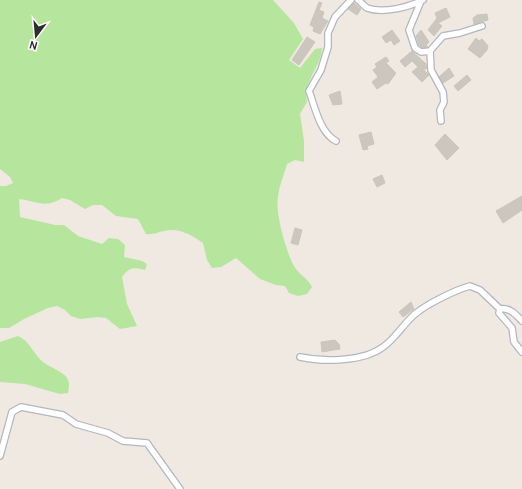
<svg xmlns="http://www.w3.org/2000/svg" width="522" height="489" font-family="Overpass,sans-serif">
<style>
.green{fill:#b6e59e}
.building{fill:#cbc7bf;stroke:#cbc5ba}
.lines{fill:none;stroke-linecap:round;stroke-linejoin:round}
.street-casing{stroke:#b4b7c1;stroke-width:8}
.street{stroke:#fff;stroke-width:5.5}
</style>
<rect width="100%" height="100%" fill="#efe9e1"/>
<!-- green -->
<path class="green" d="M0,0H273L294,23L303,39L289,60L300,68L315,49L322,48C321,68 302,82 307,102L300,114L304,141V162L295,160L287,164C284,175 279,186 278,197C275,213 286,252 294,266C299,275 307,277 312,287L307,294L298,296L289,293L285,286L276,285L260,279L236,258L221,267L212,268L207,260L203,243C192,235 178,227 164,231C157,232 154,235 146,234L138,219L116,216L102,205H93L85,209L70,200L62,198C44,209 37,201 19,199L20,217L55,225H64L78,236L102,244L109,238L118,239L125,245L124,257L142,261L147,264L145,270C134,267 129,267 122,277L127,304L137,326L120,329L106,318L97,317L80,319L71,316L65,310L57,306L48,308L24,319L9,328H0V186H6L13,183L10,177L0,169Z
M18,336C30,341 33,354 43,362C50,368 63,371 67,378C70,383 69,387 68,393L60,394L25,384L0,382V342Z"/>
<!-- building -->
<path class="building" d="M319,2L322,3L319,10L324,12L322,18L328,21L320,34L313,31L314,27L310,25Z
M354,3L361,9L357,15L348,9Z
M446,8L450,17L438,23L442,26L434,36L428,30L437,18L435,13Z
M487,14L488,20L474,24L473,18L477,15Z
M392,30L400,41L394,45L391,40L386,43L382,37Z
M421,30L429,42L426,45L428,47L422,48L419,45L416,36Z
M307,37L315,42L299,65L292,60Z
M476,38L479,41L482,39L488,46L487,50L480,58L468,49Z
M412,51L426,64L427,68L424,70L429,75L422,82L412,72L418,67L412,61L405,67L400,61Z
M386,57L389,61L386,63L396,73L388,84L386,83L377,89L372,82L378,77L373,70L377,67L375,64Z
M449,68L454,76L443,83L439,77Z
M467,75L471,80L458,91L454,86Z
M340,91L342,104L333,105L329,95Z
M371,132L374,144L367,146L368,149L363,150L359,135Z
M445,134L459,148L447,160L435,145Z
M382,175L385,183L377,187L373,179Z
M522,196V210L503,223L496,211Z
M295,228L302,230L298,245L291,243Z
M411,302L414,309L403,317L399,312Z
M335,340L339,344L340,349L322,352L321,342Z"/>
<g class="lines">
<!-- street casing -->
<g class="street-casing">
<path id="street" d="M358,0C361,2 364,6 367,8C383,14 409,7 423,0
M421,1L409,30L415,48L421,52L430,51
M441,121L440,110L444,102L443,92L431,70L430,51L443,36L460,33L482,26
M336,141C320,133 315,107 309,91L321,70L328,47V33L335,17L351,0
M500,309C510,307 516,315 522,321
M300,357C323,362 363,362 383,347C396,338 404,323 415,314C427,304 455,290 470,286L480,290L500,309L499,313L512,328L514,342L522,352
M0,456L12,412L21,407L63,415L76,424L108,433L123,441L147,443L180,489"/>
</g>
<!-- street -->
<use href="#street" class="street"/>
</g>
<!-- north arrow -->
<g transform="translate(36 36) rotate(196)" stroke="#ffffff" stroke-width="3" paint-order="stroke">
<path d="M0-3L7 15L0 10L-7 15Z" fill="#2e2e2e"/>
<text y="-6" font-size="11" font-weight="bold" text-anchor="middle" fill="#2e2e2e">N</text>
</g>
</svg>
